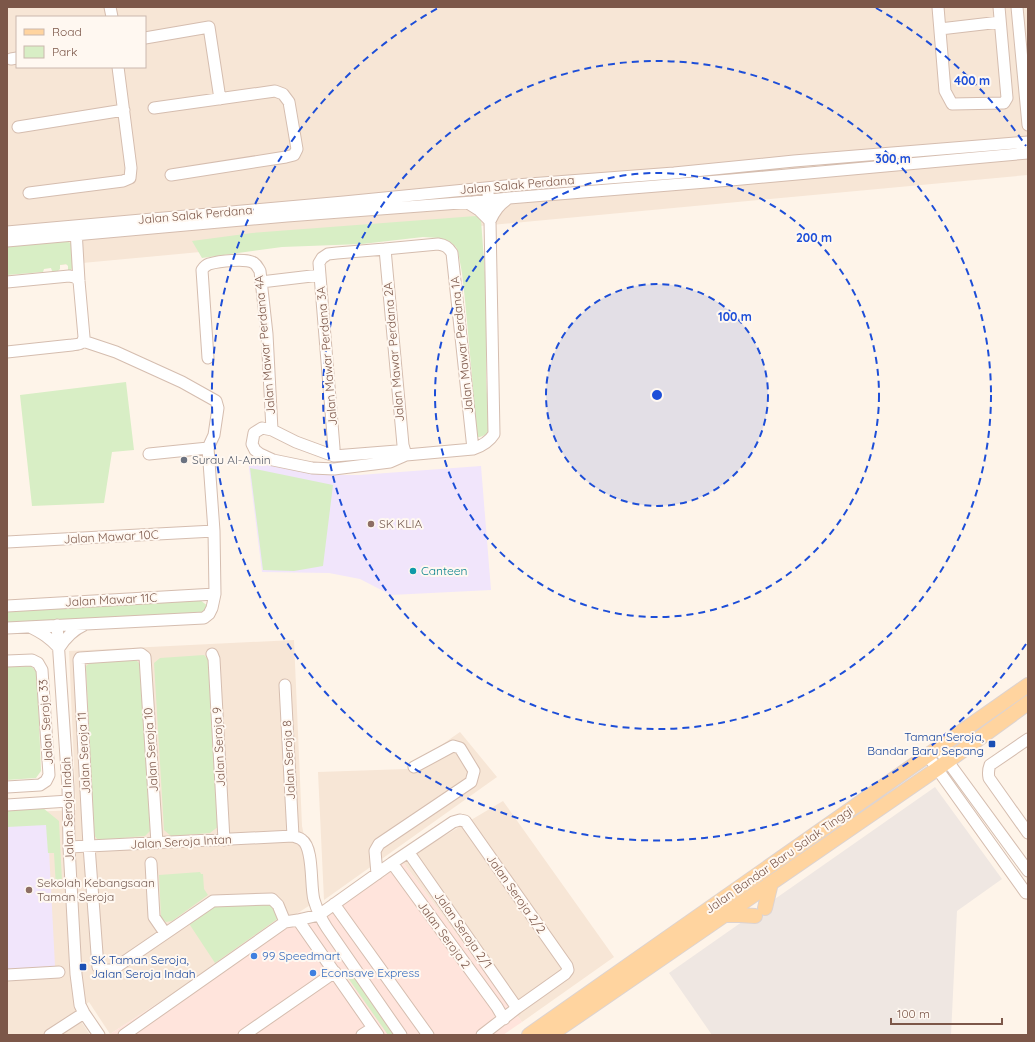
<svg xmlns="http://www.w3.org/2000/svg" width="1035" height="1042" font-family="Quicksand,sans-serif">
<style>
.residential{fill:#f7e6d6;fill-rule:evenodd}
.commercial{fill:#ffe4dc}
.industrial{fill:#efe7e2}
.education{fill:#f1e5fb}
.green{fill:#d8eec5}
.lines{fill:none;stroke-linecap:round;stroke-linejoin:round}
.minor-casing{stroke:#d5bdaf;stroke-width:13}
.major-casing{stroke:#ddd3d0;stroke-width:16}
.minor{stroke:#fff;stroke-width:11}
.major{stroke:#ffd49f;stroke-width:14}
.ring{fill:none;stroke:#1d4ed8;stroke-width:2;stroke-dasharray:7 5}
.worship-dot{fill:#6b7280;stroke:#fff8f1;stroke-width:1.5}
.education-dot{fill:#8d6e63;stroke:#fff8f1;stroke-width:1.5}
.culture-dot{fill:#0f9aa8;stroke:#fff8f1;stroke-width:1.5}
.transit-dot{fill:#1a4fb4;stroke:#fff8f1;stroke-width:1.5}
.shop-dot{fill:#3f7fe0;stroke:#fff8f1;stroke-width:1.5}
.labels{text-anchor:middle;stroke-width:4;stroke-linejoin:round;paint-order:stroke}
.street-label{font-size:12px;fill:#7c5749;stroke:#fff8f1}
.worship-label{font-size:12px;fill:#5b616d;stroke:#fff8f1;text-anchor:start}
.education-label{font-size:12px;fill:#785e54;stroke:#fff8f1;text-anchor:start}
.culture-label{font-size:12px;fill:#0d838f;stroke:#fff8f1;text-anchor:start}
.transit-label{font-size:12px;fill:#164399;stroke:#fff8f1;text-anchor:end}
.shop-label{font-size:12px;fill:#366cbe;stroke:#fff8f1;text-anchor:start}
.centre{fill:#1d4ed8;stroke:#fff8f1;stroke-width:2}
.ring-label{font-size:12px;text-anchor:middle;font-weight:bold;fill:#1d4ed8;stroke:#fff8f1;stroke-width:4;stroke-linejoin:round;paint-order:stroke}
</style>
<rect width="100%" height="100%" fill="#fef4e9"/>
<!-- residential -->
<path class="residential" d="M7,7H1028V175L7,270ZM17,17H145V67H17Z
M294,640L302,826L318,900L110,1034L89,1002L75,1012L90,1035H7V813L76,810L69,651Z
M460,732L497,777L324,900L318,772L407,769Z
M503,801L614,957L522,1022L402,861Z"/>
<!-- commercial -->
<path class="commercial" d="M402,861L522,1022L503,1035H111L110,1034L300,912L311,920Z"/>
<!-- industrial -->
<path class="industrial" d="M935,787L1002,879L957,911L951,1035H712L669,973Z"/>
<!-- education -->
<path class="education" d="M248,460L311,473L335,475H359L481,466L491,590L391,595L360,579L329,573L262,572Z
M47,811L55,966L7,969V813Z"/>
<!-- green -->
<path class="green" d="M476,216L481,220L486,287V379L489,428L487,434L480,437H476L472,376L465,300L462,273L458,251L456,247L449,241L439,238L423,237L362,244L282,247L202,258L192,241L252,233Z
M64,241L68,242L72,244L74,265L71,270H68V266L66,264L60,265V269L58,271H52L51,268L44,269L43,272L7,275V246Z
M126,382L134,450L112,452L104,503L32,506L20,395Z
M250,468L333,485L323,566L294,571L263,570Z
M200,600L208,606L206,614L7,623V611Z
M204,655L210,661L219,826L210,833L171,836L164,830L154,663L160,658Z
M136,660L141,665L150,831L145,836L98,840L94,835L86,666L91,662Z
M31,666L37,672L41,771L36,778L7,780V667Z
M43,808L59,821L62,881L56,888L54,853H48L46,825L7,827V810Z
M200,872L201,874H203L204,889L208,895L172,921L166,922L161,917L159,875Z
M265,903L272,905L280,917L215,963L188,922L216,905Z
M349,975H353L395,1035H388L348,978Z"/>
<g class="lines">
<!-- minor casing -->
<g class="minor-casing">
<path id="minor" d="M110,7L112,17
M938,7L945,91L952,104L1004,103L1007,98L999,7
M1017,7L1028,125
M940,29L1000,22
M145,38L209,27L220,99
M11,59L17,58
M154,108L275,91L283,94L289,102L297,149L294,155L286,157L171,175
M18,127L124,110
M29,193L123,181L130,178L131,168L118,67
M468,203L479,210L490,221C495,210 499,205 509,198
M7,232L344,202L516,185L674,173L794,161L1028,142
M7,241L287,216L473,202L509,198L731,180L1028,153
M385,249L403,445L406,455
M7,282L69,276L75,277L79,281
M261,282L320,275
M83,341L116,352L182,382L216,401L218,408L214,435L208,448
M7,352L72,345C79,344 82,345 84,337L79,281L76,230
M208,358L202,270C204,267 206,265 209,264C219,261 246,258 254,263C257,265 258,268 260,271L267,334L272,430
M406,455L397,451L334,456L296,442L272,430L262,428L254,433L252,444L255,450L260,454L273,460L312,468L334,469L390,462L406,455L473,449C482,446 489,442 494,434L490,221L488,193
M334,456V448L319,263L322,258L328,254L337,253L385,249L438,244C445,245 448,247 452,253L473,449
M7,542L214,531
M7,606L215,594
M57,625L68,787L69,847L76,974L80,1005L84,1013L99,1035
M30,627C42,633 49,637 59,648C66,637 73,630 84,625
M7,628L204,618L209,614L212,608L215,594L214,531L208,448L149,454
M212,654L214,659L224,840
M7,661L32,660L38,663L42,670L49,775L46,781L40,785L7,787
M285,685L293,836
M1028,739L990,765C988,770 988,773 989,778L1028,833
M938,748L1028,871
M928,756L1026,893H1028
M7,805L69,801
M157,843L145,657L141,654L80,658L79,660L89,846L98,967L103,970H112L213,901L272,899L278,905L285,922
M69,847L293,836C296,837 300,838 302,840C314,848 310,886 314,900C317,910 321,919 327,928L401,1035
M409,853L517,1008
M151,863L154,917L165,933
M392,863L497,1007L504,1019
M377,874L375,851L379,844L471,782L474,771L460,748L453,746L414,767
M334,904L428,1035
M298,920L378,1035
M7,975L59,972
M50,1035L84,1013
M124,1035L285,922L298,920L319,915L392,863L453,822L460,820L465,821L567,966L568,970L565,974L517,1008L482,1035
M244,1035L335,972
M362,1035L373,1028"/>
</g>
<!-- major casing -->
<g class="major-casing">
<path id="major" d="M765,908L771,883
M724,915H740L755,916
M529,1035L1028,685
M550,1035L937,769L1028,703"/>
</g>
<!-- minor -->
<use href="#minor" class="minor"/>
<!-- major -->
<use href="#major" class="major"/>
</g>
<!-- distance rings -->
<circle cx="657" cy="395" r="111" fill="#1d4ed8" fill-opacity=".12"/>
<g class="ring">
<circle cx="657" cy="395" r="111"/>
<circle cx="657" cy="395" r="222"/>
<circle cx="657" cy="395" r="334"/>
<path d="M1026 644A445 445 0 1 1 438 8M876 8A445 445 0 0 1 1026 146"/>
</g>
<!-- markers -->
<circle class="worship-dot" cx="184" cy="460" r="4"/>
<g class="education-dot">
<circle cx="371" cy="524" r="4"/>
<circle cx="29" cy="890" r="4"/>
</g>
<circle class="culture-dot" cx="413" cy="571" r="4"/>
<g class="transit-dot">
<rect x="988" y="740" width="8" height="8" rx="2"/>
<rect x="79" y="963" width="8" height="8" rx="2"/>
</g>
<g class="shop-dot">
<circle cx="254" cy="956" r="4"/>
<circle cx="313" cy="973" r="4"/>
</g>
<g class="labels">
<!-- street labels -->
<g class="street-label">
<text transform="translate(517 185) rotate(-5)" y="4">Jalan Salak Perdana</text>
<text transform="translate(195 215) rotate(-5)" y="4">Jalan Salak Perdana</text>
<text transform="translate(265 345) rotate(-95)" y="4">Jalan Mawar Perdana 4A</text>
<text transform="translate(462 345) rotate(-96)" y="4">Jalan Mawar Perdana 1A</text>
<text transform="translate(394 352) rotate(-95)" y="4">Jalan Mawar Perdana 2A</text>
<text transform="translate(327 356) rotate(-95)" y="4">Jalan Mawar Perdana 3A</text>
<text transform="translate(111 537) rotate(-3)" y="4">Jalan Mawar 10C</text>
<text transform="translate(111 600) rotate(-3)" y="4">Jalan Mawar 11C</text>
<text transform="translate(46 722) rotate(-94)" y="4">Jalan Seroja 33</text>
<text transform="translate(219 747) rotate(-93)" y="4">Jalan Seroja 9</text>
<text transform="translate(151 750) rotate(-94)" y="4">Jalan Seroja 10</text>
<text transform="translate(84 753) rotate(-93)" y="4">Jalan Seroja 11</text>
<text transform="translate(289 760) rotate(-93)" y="4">Jalan Seroja 8</text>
<text transform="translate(68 809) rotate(-92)" y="4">Jalan Seroja Indah</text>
<text transform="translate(181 842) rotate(-3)" y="4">Jalan Seroja Intan</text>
<text transform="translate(779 860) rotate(-35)" y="4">Jalan Bandar Baru Salak Tinggi</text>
<text transform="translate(516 894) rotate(55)" y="4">Jalan Seroja 2/2</text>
<text transform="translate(463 930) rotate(55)" y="4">Jalan Seroja 2/1</text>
<text transform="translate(444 935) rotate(54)" y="4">Jalan Seroja 2</text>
</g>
<!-- worship labels -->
<g class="worship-label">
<text x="192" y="464">Surau Al-Amin</text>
</g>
<!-- education labels -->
<g class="education-label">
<text x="379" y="528">SK KLIA</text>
<text x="37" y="887">Sekolah Kebangsaan<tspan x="37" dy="14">Taman Seroja</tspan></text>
</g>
<!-- culture labels -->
<g class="culture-label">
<text x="421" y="575">Canteen</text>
</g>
<!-- transit labels -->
<g class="transit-label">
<text x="984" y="741">Taman Seroja,<tspan x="984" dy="14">Bandar Baru Sepang</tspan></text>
<text x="91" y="964" text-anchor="start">SK Taman Seroja,<tspan x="91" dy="14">Jalan Seroja Indah</tspan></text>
</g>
<!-- shop labels -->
<g class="shop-label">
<text x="262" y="960">99 Speedmart</text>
<text x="321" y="977">Econsave Express</text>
</g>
</g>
<circle cx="657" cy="395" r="6" class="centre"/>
<g class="ring-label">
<text x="972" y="85">400 m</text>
<text x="893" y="163">300 m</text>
<text x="814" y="242">200 m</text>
<text x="735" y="321">100 m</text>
</g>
<!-- border -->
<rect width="1035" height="1042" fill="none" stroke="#7c5749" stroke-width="16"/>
<!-- legend -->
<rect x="16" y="16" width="130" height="52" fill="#fff8f1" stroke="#cbb8ae"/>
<rect x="24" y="29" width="20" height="6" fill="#ffd49f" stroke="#cbb8ae"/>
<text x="52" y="36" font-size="12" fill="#7c5749">Road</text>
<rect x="24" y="46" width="20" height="12" fill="#d8eec5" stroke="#cbb8ae"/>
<text x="52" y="56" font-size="12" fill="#7c5749">Park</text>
<!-- scale -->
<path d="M891 1018v6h111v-6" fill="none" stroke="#7c5749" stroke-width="2"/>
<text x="897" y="1018" font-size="12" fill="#7c5749" stroke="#fff8f1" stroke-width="3" paint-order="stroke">100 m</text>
</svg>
